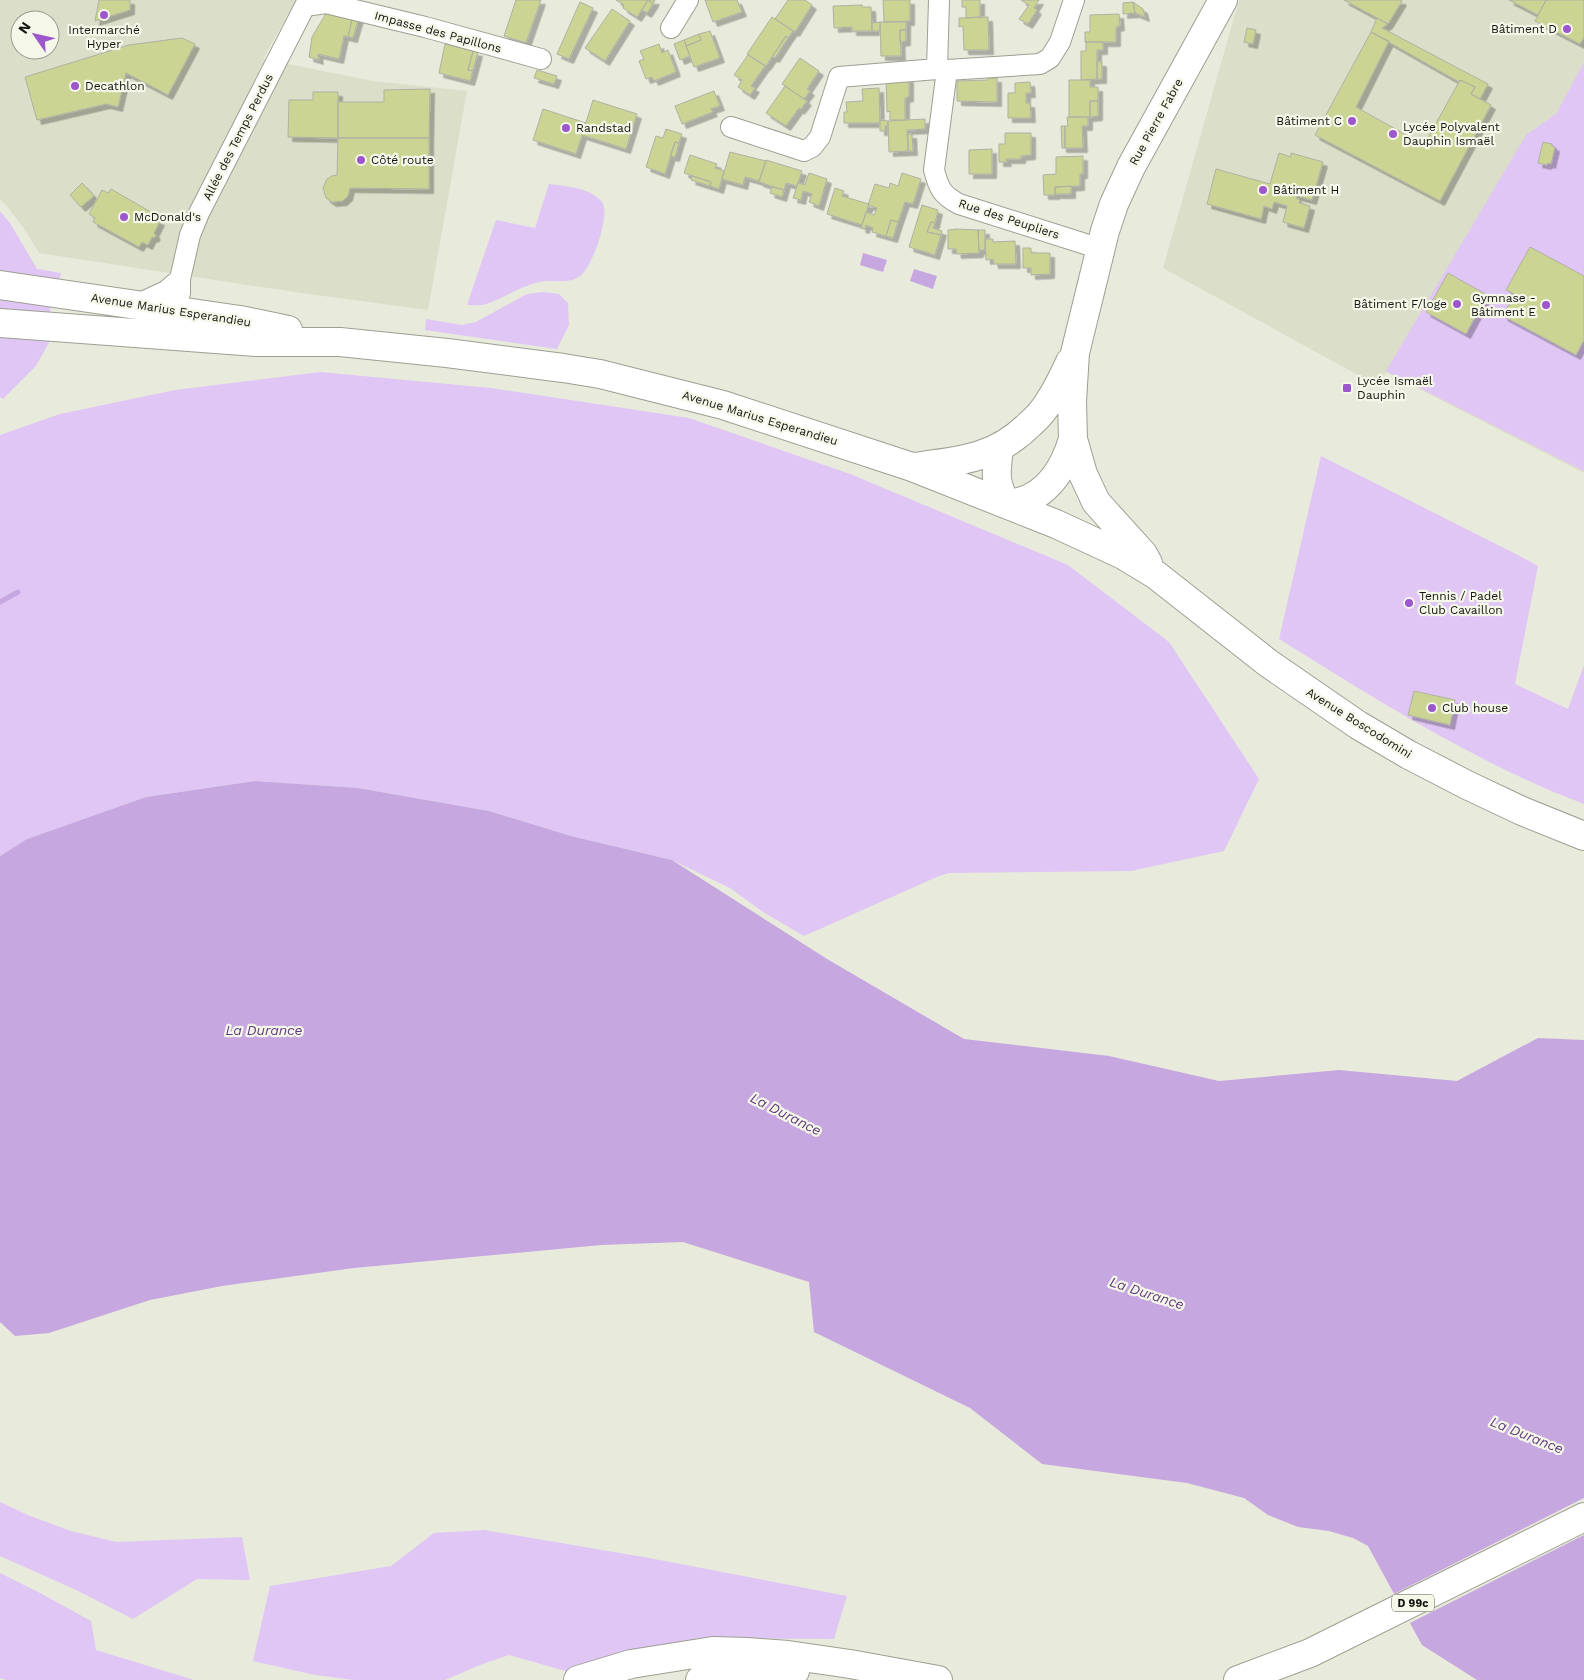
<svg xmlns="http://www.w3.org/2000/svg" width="1584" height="1680" font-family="'Work Sans',sans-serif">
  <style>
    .built { fill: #dbdec9; fill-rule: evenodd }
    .green { fill: #dfc6f5 }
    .water { fill: #c6a7e0 }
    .pier { fill: #e8eadc }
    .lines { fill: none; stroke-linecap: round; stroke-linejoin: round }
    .stream { stroke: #c6a7e0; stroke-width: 5 }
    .building { fill: #ccd494; stroke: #afb1a3; filter: url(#shadow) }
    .street-casing { stroke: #9d9f92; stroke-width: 22 }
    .secondary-casing { stroke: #9d9f92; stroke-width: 30 }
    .primary-casing { stroke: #9d9f92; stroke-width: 30 }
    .street { stroke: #fff; stroke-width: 20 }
    .secondary { stroke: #fff; stroke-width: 28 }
    .primary { stroke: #fff; stroke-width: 28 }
    .poi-dot { fill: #9c57cc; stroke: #f5f7e9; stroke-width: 2 }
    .labels { text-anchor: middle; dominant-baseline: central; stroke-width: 4.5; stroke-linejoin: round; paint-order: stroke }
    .shield { fill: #f5f7e9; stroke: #575850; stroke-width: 1 }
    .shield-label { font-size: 11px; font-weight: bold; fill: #13140f }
    .poi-label { font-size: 12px; fill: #13140f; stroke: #f5f7e9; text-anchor: start }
    .street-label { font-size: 12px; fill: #13140f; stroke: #f5f7e9 }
    .water-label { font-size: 14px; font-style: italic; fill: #613a7e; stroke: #f5f7e9 }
  </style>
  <defs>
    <filter id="shadow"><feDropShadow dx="4.5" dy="4.5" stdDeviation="0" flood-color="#0004"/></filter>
  </defs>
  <rect width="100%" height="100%" fill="#e8eadc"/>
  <path class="built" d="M0,0H296L263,59L373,81L467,91L428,310L301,293L39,253L25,230L6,205L0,199ZM20,20H50V50H20Z
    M1239,0H1584V473L1386,372L1378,386L1163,268Z"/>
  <path class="green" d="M1584,62V471L1386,371L1526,135L1556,114Z
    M549,184C566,186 591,188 602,202C611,214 592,268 580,276C568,285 552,279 539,282C521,286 504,298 486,304C480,306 473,305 467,305L496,220L535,228Z
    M0,211L10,223L37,269L61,273L59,281L0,274Z
    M543,292L559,294L568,303L569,325L557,349L425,330L426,319L462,325L476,322L527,294Z
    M0,298L51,304L49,319L0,317Z
    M0,334L52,337L36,366L3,399L0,397Z
    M320,372L491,388L689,418L850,474L1068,565L1169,642L1259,779L1224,851L1131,871L949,873L939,876L804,936L763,912L730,888L672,860L571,836L489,811L358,788L255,781L146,797L27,839L0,856V435L60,414L175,390Z
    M1321,456L1518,555L1538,566L1515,684L1568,709L1584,665V804C1476,763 1377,700 1279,639Z
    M0,1502L30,1516L71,1531L116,1542L242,1537L250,1580L197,1579L133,1619L74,1589L0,1556Z
    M484,1530L649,1558L847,1596L834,1639L700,1638L610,1656L569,1672L509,1655L480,1665L445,1680H354L315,1675L253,1661L270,1586L391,1566L434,1533Z
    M0,1573L42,1594L91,1621L96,1650L194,1680H6L0,1678Z"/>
  <path class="water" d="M863,253L887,260L883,272L860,265Z
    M914,269L937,276L933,289L910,281Z
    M255,781L358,788L489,811L571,836L672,860L827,959L964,1039L1109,1056L1219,1081L1339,1070L1457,1081L1538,1038L1584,1040V1680H1477L1422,1645L1368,1546L1353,1538L1329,1531L1298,1527L1268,1515L1244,1498L1187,1483L1042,1464L970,1408L814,1332L809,1282L683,1242L601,1245L354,1268L222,1286L150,1300L49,1333L15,1336L0,1322V856L27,839L146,797Z"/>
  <path class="pier" d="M1584,1498V1535L1408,1624L1392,1595Z"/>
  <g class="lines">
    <path class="stream" d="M0,602L18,592"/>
  </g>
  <path class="building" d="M99,0H130V10L95,21Z
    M516,0H541L526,43L504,36Z
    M616,0H655L653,4L648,0L637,17L623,8L624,5Z
    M648,0L653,4L647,13L642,10Z
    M705,0H737L742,12L713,22Z
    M788,0H805L812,5L795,32L775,19Z
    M883,0H910V21L884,22Z
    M962,0H980V17L966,18V7H962Z
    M1021,0H1039L1034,8L1037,10L1028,24L1019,19L1029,5Z
    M1344,0H1401L1402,1L1388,24Z
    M1509,0H1546L1538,15Z
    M1546,0H1584V37L1580,44L1535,21Z
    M580,2L593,8L569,59L557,54Z
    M1133,2L1143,9L1145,17L1135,13Z
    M1133,2L1135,13L1123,14V3Z
    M862,5V7H871L872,31H852V27L834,28L833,6Z
    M612,9L630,21L605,61L585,48Z
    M328,10L353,15L348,37L344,36L339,59L318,54L319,60L309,57L312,37Z
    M1119,14L1120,26L1116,27V42H1085V32H1090V15Z
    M353,15L359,17L353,38L348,37Z
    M772,17L793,31L788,38L786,36L766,66L747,54Z
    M988,17L989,50H964L963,26L959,27V18Z
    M1377,18L1388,24L1382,28L1488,84L1480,99L1471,94L1475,87L1460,80L1459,82L1371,32Z
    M880,22H906V30H900L901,56H881Z
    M880,22V31H872V23Z
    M1247,28L1256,30L1253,44L1244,42Z
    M900,30H906V41L900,42Z
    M710,31L720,58L694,67L686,46L701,40L699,34Z
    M1371,32L1389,41L1356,107L1424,145L1460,80L1475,87L1471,94L1491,105L1440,201L1315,135Z
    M699,34L701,40L686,46L684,40Z
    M786,36L788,38L775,58L772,57Z
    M182,38L195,44L168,95L126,73L118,107L106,104L37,120L25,77L129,45Z
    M684,40L690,56L680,60L674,44Z
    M1086,42H1103V50H1097V79L1081,80V51H1086Z
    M445,44L473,51L468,70L473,71L470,81L439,73Z
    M659,44L662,53L668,50L676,72L654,81L652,77L646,79L639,61L644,59L640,51Z
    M473,51L478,52L473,71L468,70Z
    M748,55L765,66L751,86L755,88L750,95L738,87L742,80L734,75Z
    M800,58L819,71L807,89L810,91L804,99L782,84Z
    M1097,62H1102V79H1097Z
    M537,70L557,76L554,84L534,78Z
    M886,78H909V97L905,98V120H890V111L887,112Z
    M988,78H997V102L957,101V81L988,80Z
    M1069,80H1090V87H1098V101H1090V117H1069Z
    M1030,82L1031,93H1026V103H1030L1031,118H1008V93H1015V83Z
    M785,86L807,101L800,110L799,108L786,126L766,113Z
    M879,88L880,123H844V112H847L846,102L863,101L862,89Z
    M430,89L429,138H338V102H384V90Z
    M714,91L720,106L711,109L713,112L682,124L675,106Z
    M313,92H338V138L288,137L289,100H313Z
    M593,100L637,114L626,149L582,135Z
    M1090,101H1098V116L1090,117Z
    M543,109L586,123L576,154L533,140Z
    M1067,117H1088V126H1082L1083,148H1065V126H1068Z
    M925,119V129L907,130L908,151L889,152L888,121Z
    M880,120L888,121L887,126H885V131H880Z
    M1061,126H1065V148H1062Z
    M666,129L682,134L679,143L675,142L665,174L646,167L656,136L663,138Z
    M1005,133H1031V155L1021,156V159H1006L1007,162H999V144H1005Z
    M908,134H912L913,151H908Z
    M338,138H429V189L350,188L348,196L343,201L332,202L326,198L323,188L327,179L332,176L337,175Z
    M675,142L679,143L675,157L670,156Z
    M1543,142L1552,144V146L1555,147L1551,164L1548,163L1547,165L1538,163Z
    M992,149V174H969V150Z
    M730,152L766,161L759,181L745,177L743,185L722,179Z
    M1279,153L1291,157V153L1323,162L1312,200L1297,196L1296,198L1300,200L1299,203L1310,206L1304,228L1283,222L1287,206L1274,202L1272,209L1264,206L1261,219L1207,204L1216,169L1270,184Z
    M690,155L717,164L715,168L724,171L719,189L710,186L711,182L684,173Z
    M1083,156V174H1080V186L1055,187V195H1044L1043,175L1056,174V157Z
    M766,160L802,171L797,186L786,183L784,190L759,182Z
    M809,173L827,179L819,206L809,202L812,194L803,191L801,200L793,198L798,183L805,185Z
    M902,173L921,179L913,204L905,202L898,222L891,220L886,236L872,232L873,228L866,225L865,229L861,228L866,212L874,215L877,208L868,205L875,184L889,188L890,183L898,186Z
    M692,176L711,182L710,186L691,180Z
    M82,183L94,196L81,207L70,195Z
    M1071,186V194H1055V187Z
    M772,187L784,190L782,197L770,193Z
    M835,188L844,191L842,196L869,204L862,225L827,214Z
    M111,189L156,215L154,219L160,221L154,233L156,235L154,238L152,237L148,245L142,242L139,247L93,222L95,218L89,214L102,190L108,193Z
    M922,205L938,210L935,223L931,222L927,232L941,235L935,255L909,247Z
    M891,220L898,222L893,238L886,236Z
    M931,222L935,223L933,228L942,231L941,235L927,232Z
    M956,229L978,230L979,253L957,254L956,249H948V230Z
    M978,230H985V250H979Z
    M985,239H993V242L1015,241L1016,264H994L993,259L986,260Z
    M1530,247L1584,276V340L1576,355L1503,316L1514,294L1506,290Z
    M1023,248H1031V253H1050V274L1031,275V268H1023Z
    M1448,273L1487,295L1466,334L1426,312Z
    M1414,691L1455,700L1450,725L1408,715Z"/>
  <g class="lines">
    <defs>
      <path id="street" d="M939,0L937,69L947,70L934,170C939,189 942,195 959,204L1101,249
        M305,6L326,3L425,27L541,59
        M671,28L688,0
        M947,70L1040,64L1050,58L1060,42L1074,0
        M731,127L804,151L812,147L820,137L839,77L937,69
        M138,304L166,291L180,279
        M164,318L174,310L180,293V279L190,235L199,213L308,0"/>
      <path id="secondary" d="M0,285L240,320L288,330
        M0,323L256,342H340L447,353L563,368L600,374L723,405L912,467L1056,524L1123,555L1156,575L1268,663L1358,725L1409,755L1467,785L1522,811L1584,836
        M999,449C996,473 994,481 1006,504
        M913,467C960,461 995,459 1030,424C1038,417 1045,409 1050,400C1058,388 1064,375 1070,362
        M1006,504C1043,502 1063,472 1073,439
        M1148,563L1143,554L1096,502L1083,474L1073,439L1072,401L1075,353L1105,231L1114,204L1131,167L1223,0"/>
      <path id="primary" d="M578,1680L631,1664L713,1651L747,1652L788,1655L850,1664L938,1680
        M700,1680L743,1672L795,1671
        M1238,1680L1310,1653L1584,1517"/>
    </defs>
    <use href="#street" class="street-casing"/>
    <use href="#secondary" class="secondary-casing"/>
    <use href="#primary" class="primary-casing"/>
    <use href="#street" class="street"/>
    <use href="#secondary" class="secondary"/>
    <use href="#primary" class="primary"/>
  </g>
  <g class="poi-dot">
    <circle cx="104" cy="15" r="5"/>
    <circle cx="1567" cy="29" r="5"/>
    <circle cx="75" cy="86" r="5"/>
    <circle cx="1352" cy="121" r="5"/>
    <circle cx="566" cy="128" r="5"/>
    <circle cx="1393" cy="134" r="5"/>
    <circle cx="361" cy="160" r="5"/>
    <circle cx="1263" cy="190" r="5"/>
    <circle cx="124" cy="217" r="5"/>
    <circle cx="1457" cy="304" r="5"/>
    <circle cx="1546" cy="305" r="5"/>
    <rect x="1342" y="383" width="10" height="10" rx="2.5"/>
    <circle cx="1409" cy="603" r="5"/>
    <circle cx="1432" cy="708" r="5"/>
  </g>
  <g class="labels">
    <rect class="shield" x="1392" y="1594.5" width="42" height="17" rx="4"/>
    <g class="shield-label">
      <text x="1413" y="1603">D 99c</text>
    </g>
    <g class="poi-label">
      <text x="1557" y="29" text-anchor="end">Bâtiment D</text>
      <text x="104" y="30" text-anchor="middle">Intermarché<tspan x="104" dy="14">Hyper</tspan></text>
      <text x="85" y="86">Decathlon</text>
      <text x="1342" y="121" text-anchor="end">Bâtiment C</text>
      <text x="1403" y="127">Lycée Polyvalent<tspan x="1403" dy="14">Dauphin Ismaël</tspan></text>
      <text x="576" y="128">Randstad</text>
      <text x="371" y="160">Côté route</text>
      <text x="1273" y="190">Bâtiment H</text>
      <text x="134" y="217">McDonald's</text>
      <text x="1536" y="298" text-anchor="end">Gymnase -<tspan x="1536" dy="14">Bâtiment E</tspan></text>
      <text x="1447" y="304" text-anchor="end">Bâtiment F/loge</text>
      <text x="1357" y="381">Lycée Ismaël<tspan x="1357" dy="14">Dauphin</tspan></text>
      <text x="1419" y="596">Tennis / Padel<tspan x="1419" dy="14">Club Cavaillon</tspan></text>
      <text x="1442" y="708">Club house</text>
    </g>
    <g class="street-label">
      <text transform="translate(438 32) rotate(15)">Impasse des Papillons</text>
      <text transform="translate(1156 122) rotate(-61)">Rue Pierre Fabre</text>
      <text transform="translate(238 137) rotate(-63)">Allée des Temps Perdus</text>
      <text transform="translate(1009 219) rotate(18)">Rue des Peupliers</text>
      <text transform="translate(171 310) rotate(9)">Avenue Marius Esperandieu</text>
      <text transform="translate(760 418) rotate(17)">Avenue Marius Esperandieu</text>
      <text transform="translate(1359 723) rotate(32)">Avenue Boscodomini</text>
    </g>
    <g class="water-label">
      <text x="264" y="1030">La Durance</text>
      <text transform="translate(786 1114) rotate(27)">La Durance</text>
      <text transform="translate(1147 1293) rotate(18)">La Durance</text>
      <text transform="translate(1527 1435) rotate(22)">La Durance</text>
    </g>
  </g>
  <g transform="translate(35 35) rotate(304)"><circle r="24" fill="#f5f7e9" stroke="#9b9c92"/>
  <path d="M0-4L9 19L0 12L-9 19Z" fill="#9c57cc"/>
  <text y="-8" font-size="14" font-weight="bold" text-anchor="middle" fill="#13140f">N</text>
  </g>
</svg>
